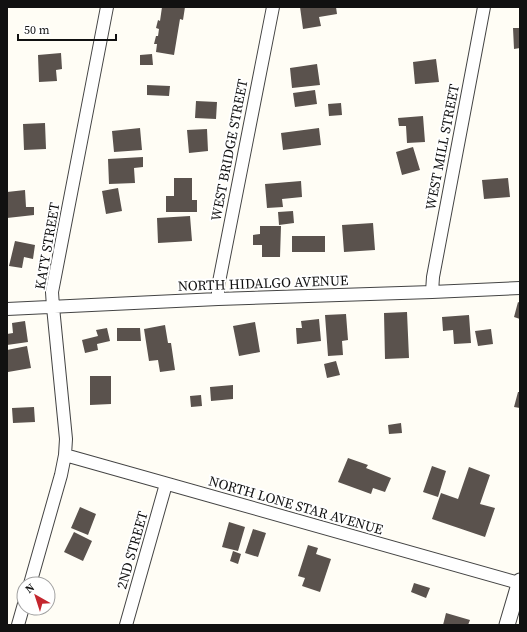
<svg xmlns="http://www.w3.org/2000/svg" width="527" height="632" font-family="'Source Serif 4',serif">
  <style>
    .building { fill: #5a524d }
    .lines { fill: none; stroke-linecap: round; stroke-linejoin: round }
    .minor-casing { stroke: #444; stroke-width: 14 }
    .tertiary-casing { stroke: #444; stroke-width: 17 }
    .minor { stroke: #fff; stroke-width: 12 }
    .tertiary { stroke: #fff; stroke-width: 15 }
    .labels { text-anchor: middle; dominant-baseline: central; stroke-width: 4; stroke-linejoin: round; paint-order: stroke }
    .street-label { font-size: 14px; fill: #111; stroke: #fff }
  </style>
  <rect width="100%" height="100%" fill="#fffdf5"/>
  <path class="building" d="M162,7H185L183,20L180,19L174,55L156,52L157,44H154L156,36H158L159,29L156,28L158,20L160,21Z
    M300,7H336L337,14L319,17L321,26L303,29Z
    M513,28H520V48L514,49Z
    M61,53L62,69L56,70L57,81L39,82L38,55Z
    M152,54L153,65H140V55Z
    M436,59L439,82L415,84L413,62Z
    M317,64L320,85L292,88L290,68Z
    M147,85L170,86L169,96L147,95Z
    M315,90L317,104L295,107L293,93Z
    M196,101L217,102L216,119L195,118Z
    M341,103L342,115L329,116L328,104Z
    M423,116L425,142L407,143L406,126H399L398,118Z
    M45,123L46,149L24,150L23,124Z
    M140,128L142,150L114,152L112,131Z
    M319,128L321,145L283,150L281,133Z
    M207,129L208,151L189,153L187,130Z
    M413,147L420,170L402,175L396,152Z
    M143,157V167L134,168L135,183L109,184L108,159Z
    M174,178H192V200H197V212H166V196H174Z
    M508,178L510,197L484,199L482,180Z
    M301,181L302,197L282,199L283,207L267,208L265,184Z
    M118,188L122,211L106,214L102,191Z
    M25,190L26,207H34V215L7,218V192Z
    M293,211L294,223L279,225L278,212Z
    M190,216L192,241L158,243L157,218Z
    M373,223L375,250L344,252L342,225Z
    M260,226H281L280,257H262V245H253V235L260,234Z
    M292,236H325V252H292Z
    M15,241L35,245L33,259L24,257L22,268L9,266Z
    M518,302L520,303V319L514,317Z
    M407,312L409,358L385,359L384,313Z
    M346,314L348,340L342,341L343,355L328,356L325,315Z
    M469,315L471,343L454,344L453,330L443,331L442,317Z
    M319,319L321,341L297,344L296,328H302L301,321Z
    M25,321L28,342L7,345V334L13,333L12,323Z
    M255,322L260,352L239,356L233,326Z
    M165,325L168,343H171L175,370L160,372L158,360L149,361L144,329Z
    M107,328L110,341L97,344L98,350L85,353L82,340L98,336L96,330Z
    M117,328H140L141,341H117Z
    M491,329L493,344L478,346L475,331Z
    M27,346L31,368L8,372L7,366V350Z
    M336,361L340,375L327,378L324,364Z
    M90,376H111V404L90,405Z
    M233,385V399L211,401L210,387Z
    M518,392H520V408L514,407Z
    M201,395L202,406L191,407L190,396Z
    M34,407L35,422L13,423L12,408Z
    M401,423L402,433L389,434L388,425Z
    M348,458L368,465L366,468L391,478L385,492L373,488L371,494L338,482Z
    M432,466L446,471L438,497L423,492Z
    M469,467L490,475L480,504L495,508L485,537L432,519L441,493L458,499Z
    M80,507L96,514L88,535L71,528Z
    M229,522L245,527L238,551L222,547Z
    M253,529L266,533L258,557L245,553Z
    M74,532L92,541L83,561L64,552Z
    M308,545L318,548L316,554L331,559L320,592L302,586L305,578L298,576Z
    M233,551L241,554L238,564L230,561Z
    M414,583L430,588L426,598L411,592Z
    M446,613L470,620L468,625H443Z"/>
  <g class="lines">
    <defs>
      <path id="minor" d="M432,292L433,277L484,7
        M218,299V287L273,7
        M7,309L218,299L432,292L520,288
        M65,455L519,583
        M30,584L61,475L65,455L66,439L53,307L52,292L107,7
        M18,625L24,604
        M126,625L166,484"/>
      <path id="tertiary" d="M507,625L520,581"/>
    </defs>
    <use href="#minor" class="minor-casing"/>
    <use href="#tertiary" class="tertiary-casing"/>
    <use href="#minor" class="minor"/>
    <use href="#tertiary" class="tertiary"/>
  </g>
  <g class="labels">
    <g class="street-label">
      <text transform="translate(442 147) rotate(-79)">WEST MILL STREET</text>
      <text transform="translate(229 150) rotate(-79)">WEST BRIDGE STREET</text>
      <text transform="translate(47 246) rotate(-80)">KATY STREET</text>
      <text transform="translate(263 283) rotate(-2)">NORTH HIDALGO AVENUE</text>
      <text transform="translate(296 505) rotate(16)">NORTH LONE STAR AVENUE</text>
      <text transform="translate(132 550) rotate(-74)">2ND STREET</text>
    </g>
  </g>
  <rect width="527" height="632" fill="none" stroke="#111111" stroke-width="16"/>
  <g transform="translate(36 596) rotate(321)"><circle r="19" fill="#ffffff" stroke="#a0a0a0"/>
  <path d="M0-3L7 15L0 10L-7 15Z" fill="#c4262e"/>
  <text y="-6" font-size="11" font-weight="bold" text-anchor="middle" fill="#111111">N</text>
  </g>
  <path d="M18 34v6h98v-6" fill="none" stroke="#111111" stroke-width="2"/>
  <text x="24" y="34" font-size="12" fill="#111111" stroke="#ffffff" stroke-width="3" paint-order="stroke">50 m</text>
</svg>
